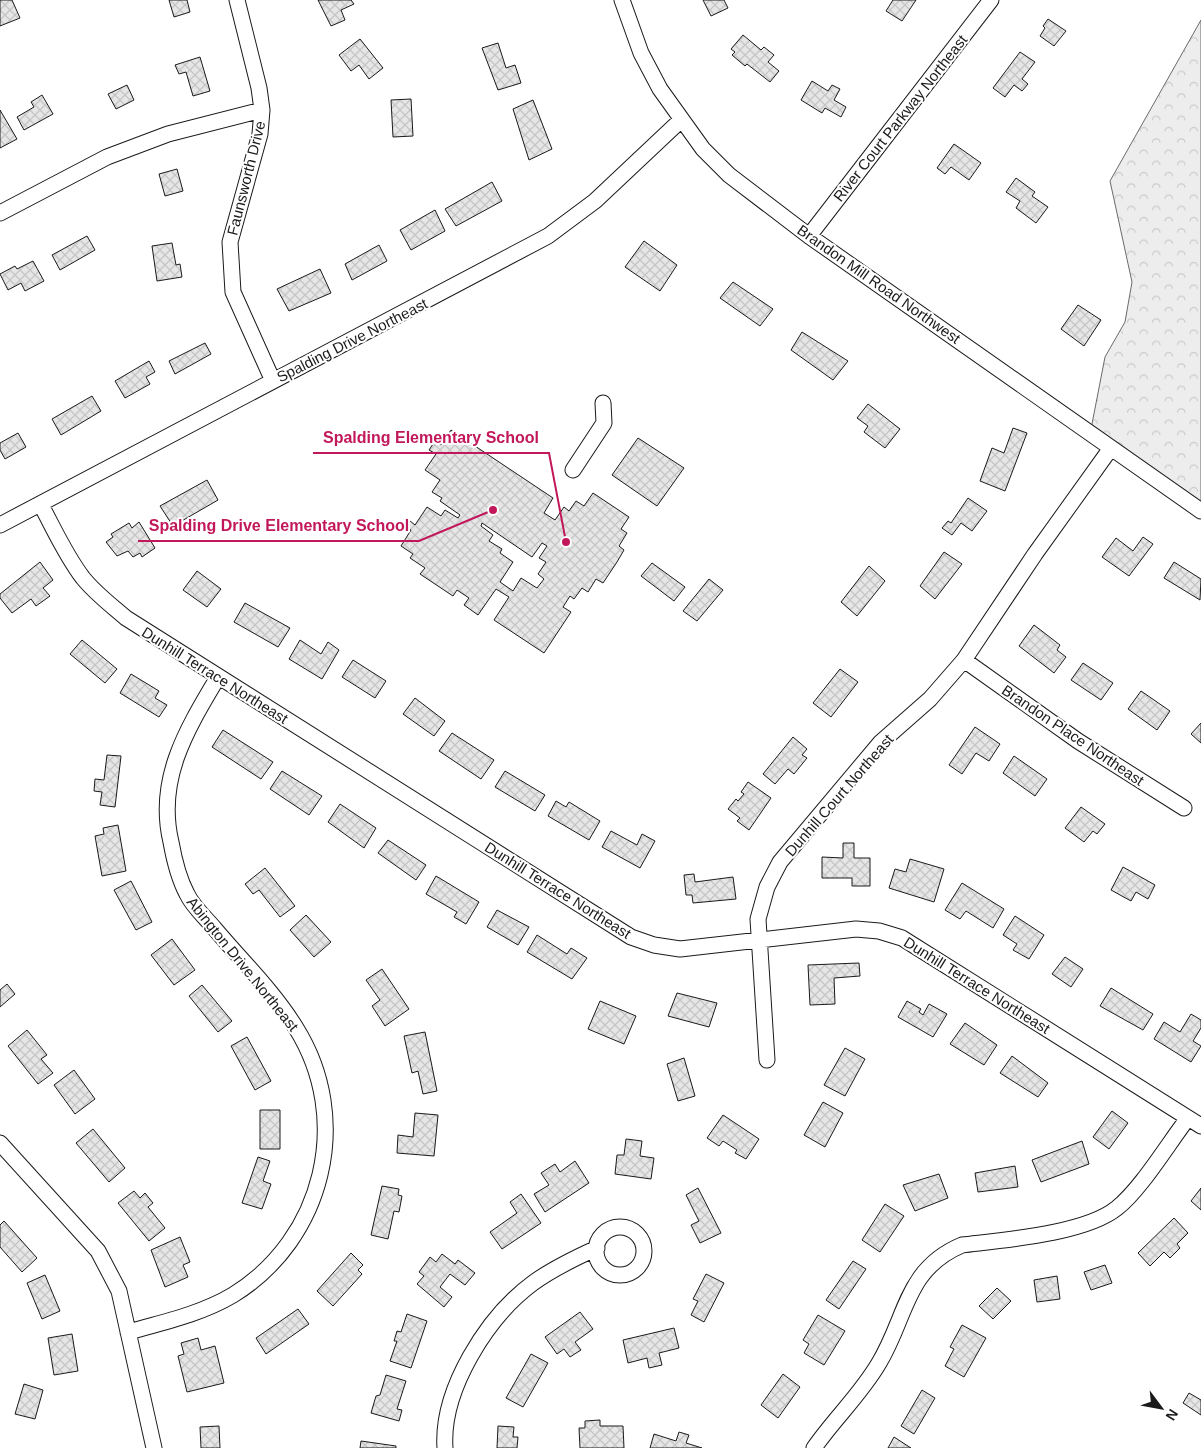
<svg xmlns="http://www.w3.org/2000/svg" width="1201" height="1448" font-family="Helvetica,sans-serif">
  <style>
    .forest { fill: url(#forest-crowns); stroke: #6a6a6a }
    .building { fill: url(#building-cross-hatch); stroke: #1a1a1a; fill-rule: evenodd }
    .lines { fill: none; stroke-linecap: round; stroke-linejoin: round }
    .minor-casing { stroke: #1a1a1a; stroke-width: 17 }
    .minor { stroke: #fff; stroke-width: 15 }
    .labels { text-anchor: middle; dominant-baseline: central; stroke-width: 4; stroke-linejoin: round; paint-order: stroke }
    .street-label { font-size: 15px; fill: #1a1a1a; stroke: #fff }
    .leader { fill: none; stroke: #c2185b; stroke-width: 2 }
    .callout-dot { fill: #c2185b; stroke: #fff; stroke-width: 2 }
    .callout-label { font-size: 16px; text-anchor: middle; font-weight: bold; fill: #c2185b; stroke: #fff; stroke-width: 4; stroke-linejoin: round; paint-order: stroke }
  </style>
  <defs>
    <pattern id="forest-crowns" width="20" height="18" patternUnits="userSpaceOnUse" patternTransform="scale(1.25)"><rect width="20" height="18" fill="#ededed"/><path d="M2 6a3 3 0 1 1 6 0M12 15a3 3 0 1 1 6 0" fill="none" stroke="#cbcbcb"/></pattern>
    <pattern id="building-cross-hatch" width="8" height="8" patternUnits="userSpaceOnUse" patternTransform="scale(1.25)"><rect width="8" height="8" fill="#e6e6e6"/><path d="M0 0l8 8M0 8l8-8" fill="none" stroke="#c5c5c5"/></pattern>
  </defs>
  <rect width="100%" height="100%" fill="#fff"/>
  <path class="forest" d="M1201,20V508L1091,429L1105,357L1125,322L1132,282L1110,181Z"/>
  <path class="building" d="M0,0H12L20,18L0,26Z
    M169,0H187L190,12L174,17Z
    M318,0H351L354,4L341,10L345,20L331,26Z
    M703,0H724L728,8L711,16Z
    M893,0H916L902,21L886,11Z
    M1048,19L1066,31L1054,46L1040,36L1045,28L1043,26Z
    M743,35L761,50L764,47L774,55L768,62L779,71L770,82L747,64L745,66L732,55L735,52L731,49Z
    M360,39L383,68L369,79L359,65L351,71L339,55Z
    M498,43L506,68L515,65L521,83L498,90L482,48Z
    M1020,52L1035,62L1022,79L1028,84L1022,91L1014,85L1005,97L993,88Z
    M200,57L210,91L193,96L186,72L179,74L175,65Z
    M812,81L828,91L832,85L840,89L834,100L846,107L841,117L825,108L822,113L801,100Z
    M127,85L134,100L116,109L108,94Z
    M42,95L53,114L24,130L17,117L34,107L31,102Z
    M411,99L413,136L393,137L391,100Z
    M533,100L552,149L529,160L513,109Z
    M0,110L17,139L0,148Z
    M954,144L981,163L969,180L951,167L945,174L937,168Z
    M177,169L183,191L165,196L159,174Z
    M1016,178L1035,192L1032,196L1048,207L1036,223L1016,208L1020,201L1006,192Z
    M492,182L502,201L456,226L445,209Z
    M435,210L445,231L411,250L400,230Z
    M87,236L95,250L60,270L52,255Z
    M644,241L677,265L660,291L625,267Z
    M172,243L176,265L180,264L182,277L157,281L152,246Z
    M379,245L387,261L352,280L345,264Z
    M33,261L44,281L25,291L21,283L8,290L0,274L15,266L17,269Z
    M320,269L331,293L289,311L277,289Z
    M733,282L773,309L760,326L720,298Z
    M1078,305L1101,320L1084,346L1061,329Z
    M802,332L848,361L833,380L791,350Z
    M205,343L211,354L175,374L169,361Z
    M149,361L155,372L146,377L150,384L125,398L115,381Z
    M92,396L101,411L61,435L52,419Z
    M868,404L900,429L885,448L864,432L868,426L857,418Z
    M1013,428L1027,433L1005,491L980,481L992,448L1004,453Z
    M451,430L553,498L544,513L555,520L564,507L569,511L576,501L584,506L593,493L629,517L621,529L627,533L619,546L624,550L617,562L603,583L596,579L588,592L582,588L574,599L570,596L563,607L571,612L544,653L494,620L509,597L496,589L478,615L464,605L469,598L457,590L453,596L420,574L425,568L410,558L413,554L401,546L411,530L406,527L410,521L415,525L427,507L441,516L445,510L458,518L460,515L440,501L442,498L432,492L440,480L425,470L436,454L429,450L435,441L441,445ZM482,523L532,557L542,543L547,546L539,558L546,562L538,574L544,579L537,588L521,578L513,591L500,582L513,562L500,553L502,549L489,541L493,535L481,526Z
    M18,433L26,447L5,459L0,450V443Z
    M638,438L684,468L657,506L612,475Z
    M207,480L218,500L173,526L160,506Z
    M968,498L987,511L972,531L961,523L952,535L942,528L948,521L951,523Z
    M139,522L155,548L142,557L140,553L133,557L128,551L117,556L106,542L113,537L111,534L129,523L132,528Z
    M1143,537L1153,544L1129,576L1102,557L1116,538L1133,551Z
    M944,552L962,564L935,599L920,586Z
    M40,562L53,580L43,588L50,596L36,606L31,599L12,613L0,598V594Z
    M1174,562L1201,579L1200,600L1164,578Z
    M652,563L685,587L674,601L641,576Z
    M869,566L885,581L857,616L841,602Z
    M197,571L221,589L207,607L183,590Z
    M709,579L723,590L697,621L683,611Z
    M245,603L290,628L278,647L234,622Z
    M1034,625L1060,645L1057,650L1066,657L1054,673L1019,646Z
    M82,640L117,669L105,683L70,654Z
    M300,640L321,654L328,642L339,650L322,679L289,659Z
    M353,660L386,681L375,698L342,677Z
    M1083,663L1113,683L1101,700L1071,680Z
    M840,669L858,682L831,717L813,703Z
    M131,674L159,691L155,698L167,705L159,717L120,693Z
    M1141,691L1170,711L1157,730L1128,709Z
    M415,698L445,721L434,736L403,714Z
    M1201,723V743L1191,734Z
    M975,727L1000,744L989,761L976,753L962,774L949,765Z
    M223,730L273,762L261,779L212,747Z
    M452,733L494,760L481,779L439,751Z
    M793,737L807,749L802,755L807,758L794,774L788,769L775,784L763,774Z
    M107,755L121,756L115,807L100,805L102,792L94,791L95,779L104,780Z
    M1014,756L1047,779L1035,796L1003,773Z
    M282,771L322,796L309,815L270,789Z
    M505,771L545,795L535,811L495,787Z
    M748,782L771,798L749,830L737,821L740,818L728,809L736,799L738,801L744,794L741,792Z
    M556,801L566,807L569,802L600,821L589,840L548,816Z
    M340,804L376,828L364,848L328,822Z
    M1081,807L1105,824L1097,834L1093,831L1084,842L1065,828Z
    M118,825L126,871L102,876L95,836L104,834L103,828Z
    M611,831L637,845L642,834L655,841L640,868L602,847Z
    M388,840L426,865L416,880L378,853Z
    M843,843H854V858H870V886H852V878H822V857L843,858Z
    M910,859L944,869L934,902L889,888L895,869L906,872Z
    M1123,867L1155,885L1148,899L1136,892L1131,901L1111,890Z
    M265,868L295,906L280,917L259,890L253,894L245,884Z
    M694,874L695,882L733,877L736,899L693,903L692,895H686L684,875Z
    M436,876L479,902L466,924L454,917L457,912L426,894Z
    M131,881L152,922L136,930L114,890Z
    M962,883L1004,909L993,928L966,911L960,919L945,910Z
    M497,910L529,927L518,945L487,927Z
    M306,915L331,942L314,957L290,930Z
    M1015,916L1044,935L1029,959L1013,950L1017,944L1003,935Z
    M537,935L567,954L571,948L587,958L572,979L527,952Z
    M172,939L195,970L174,985L151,955Z
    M1065,957L1083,969L1071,987L1052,974Z
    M859,963L860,976L834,978L835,1004L810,1005L808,965Z
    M382,969L409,1009L385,1026L372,1006L380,1000L366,980Z
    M7,984L15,994L0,1007V990Z
    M202,985L232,1021L218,1032L189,996Z
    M1111,988L1153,1014L1143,1030L1100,1006Z
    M677,993L717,1003L709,1027L668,1016Z
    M600,1001L636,1016L624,1044L588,1029Z
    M907,1001L921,1009L919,1012L923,1015L929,1004L947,1014L933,1037L898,1017Z
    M1191,1014L1201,1020V1028L1193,1041L1201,1046L1191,1062L1154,1039L1164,1022L1180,1032Z
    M965,1023L997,1045L984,1065L950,1044Z
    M27,1030L47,1055L41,1059L53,1073L38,1084L8,1046Z
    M425,1032L437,1091L423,1094L418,1071L412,1073L404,1036Z
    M247,1037L271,1081L255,1090L231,1046Z
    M845,1048L865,1059L845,1096L824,1085Z
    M1012,1056L1048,1083L1038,1097L1000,1073Z
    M684,1058L695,1096L678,1101L667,1064Z
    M74,1070L95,1099L75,1114L54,1085Z
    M823,1102L843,1113L825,1147L804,1135Z
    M260,1110H280V1149H260Z
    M1112,1111L1128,1123L1109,1149L1093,1137Z
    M415,1113L438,1115L434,1156L397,1153L398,1135L413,1137Z
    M723,1115L759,1139L746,1159L735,1153L737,1150L723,1141L719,1146L707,1138Z
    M93,1129L125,1168L109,1182L76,1143Z
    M626,1139L642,1141L640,1156L654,1158L651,1179L615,1174L617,1155H624Z
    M1082,1141L1089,1164L1041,1182L1032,1160Z
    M258,1157L270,1161L263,1181L271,1184L262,1209L242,1203Z
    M575,1161L589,1183L545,1212L534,1194L549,1185L541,1173L555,1164L560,1172Z
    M1015,1166L1018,1187L978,1192L975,1173Z
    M939,1174L948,1198L915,1211L903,1185Z
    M382,1186L399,1189L398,1195L402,1196L399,1212L394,1211L388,1239L371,1235Z
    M698,1188L721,1233L700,1243L691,1225L699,1221L686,1195Z
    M1201,1188V1210L1191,1201Z
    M134,1191L140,1198L145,1193L153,1203L148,1207L165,1228L149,1241L118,1203Z
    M521,1194L541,1223L502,1249L490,1232L517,1213L510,1202Z
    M885,1204L904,1216L880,1252L862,1240Z
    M1174,1218L1188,1233L1177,1244L1180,1248L1170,1258L1164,1252L1150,1266L1138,1253Z
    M4,1221L37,1258L22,1272L0,1247V1225Z
    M180,1237L190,1262L183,1265L188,1277L165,1287L151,1250Z
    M351,1253L363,1265L358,1270L362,1274L333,1306L317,1291Z
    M442,1254L455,1264L458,1260L475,1273L465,1285L450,1274L440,1287L452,1297L444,1307L417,1284L424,1276L419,1272L430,1257L436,1262Z
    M853,1261L866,1269L839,1309L826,1300Z
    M1105,1265L1112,1283L1091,1290L1084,1272Z
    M706,1274L724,1283L704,1322L691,1315L698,1301L693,1299Z
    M45,1275L60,1311L42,1319L27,1283Z
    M1057,1276L1060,1299L1037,1302L1034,1280Z
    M997,1288L1011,1301L993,1319L979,1306Z
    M298,1309L309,1324L266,1354L256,1338Z
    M580,1312L593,1329L575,1342L581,1350L570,1357L564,1349L557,1354L545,1337Z
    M407,1314L427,1321L411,1368L390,1361L397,1341H394L397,1331L401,1332Z
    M818,1315L845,1331L824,1365L804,1353L809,1344L803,1340Z
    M962,1325L986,1338L964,1377L945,1366L954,1349L950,1347Z
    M674,1328L679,1348L659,1353L662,1365L649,1368L647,1358L628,1363L623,1340Z
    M72,1334L78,1371L54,1375L48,1338Z
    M198,1338L201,1350L215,1346L224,1383L187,1392L178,1356L184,1354L181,1343Z
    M531,1354L548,1363L523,1407L506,1398Z
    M783,1374L800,1387L778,1418L761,1405Z
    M386,1375L406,1381L397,1409L402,1410L399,1421L371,1413L376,1396L380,1395Z
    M24,1384L43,1390L35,1419L15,1414Z
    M922,1390L935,1398L914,1434L901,1426Z
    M1189,1393L1201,1400V1415L1183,1403Z
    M600,1420V1426H623L624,1448H580L579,1428H585V1421Z
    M219,1426L220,1448H201L200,1427Z
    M498,1426L514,1427L513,1437H518L517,1448H497Z
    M679,1432L689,1435L686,1443L702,1448H650L654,1434L676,1441Z
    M894,1437L911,1448H888Z
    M361,1441L396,1446V1448H360Z"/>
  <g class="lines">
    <defs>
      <path id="minor" d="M237,0L259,88L262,110L260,134L230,242L233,292L273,381
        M622,0L641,53L660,89L703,149L729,175L809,236L1201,511
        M0,213L107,157L168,134L262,110
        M809,236L991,0
        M573,470L604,423L603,403
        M41,505C54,529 66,556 83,578C96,594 111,605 126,618L631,937L654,945L680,949L856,929L879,931L902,938L1201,1126
        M0,525L548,236L595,201L681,120
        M964,660L1078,741L1184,808
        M767,1060L758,919L767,887L780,862L880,743L930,699L964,660L1035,554L1111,448
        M0,1143L98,1251L119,1291L154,1448
        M596 1251a24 24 0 1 1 48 0a24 24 0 1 1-48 0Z
        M128,1332C164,1322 201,1314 233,1295C324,1239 353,1119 296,1028C274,992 242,961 215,929C206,918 193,907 187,894C179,879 174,859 171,842C156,779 187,729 218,677
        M445,1448C441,1390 487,1317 533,1283C552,1269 575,1258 597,1248
        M814,1448C834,1419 861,1394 879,1363C907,1317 905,1269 962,1245C1003,1240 1085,1234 1117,1208C1141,1189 1168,1144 1188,1118"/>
    </defs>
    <use href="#minor" class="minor-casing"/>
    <use href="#minor" class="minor"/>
  </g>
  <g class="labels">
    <g class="street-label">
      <text transform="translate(900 118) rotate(-52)">River Court Parkway Northeast</text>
      <text transform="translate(246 178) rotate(-76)">Faunsworth Drive</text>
      <text transform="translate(879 284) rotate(35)">Brandon Mill Road Northwest</text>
      <text transform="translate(352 340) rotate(-27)">Spalding Drive Northeast</text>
      <text transform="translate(215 675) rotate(32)">Dunhill Terrace Northeast</text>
      <text transform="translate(1073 735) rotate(34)">Brandon Place Northeast</text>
      <text transform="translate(839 795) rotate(-49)">Dunhill Court Northeast</text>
      <text transform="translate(558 890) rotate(32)">Dunhill Terrace Northeast</text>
      <text transform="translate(243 964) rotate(51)">Abington Drive Northeast</text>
      <text transform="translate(977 985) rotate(32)">Dunhill Terrace Northeast</text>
    </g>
  </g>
  <path class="leader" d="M566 542L549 453H313M493 510L419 541H138"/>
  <g class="callout-dot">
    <circle cx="566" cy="542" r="5"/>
    <circle cx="493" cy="510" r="5"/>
  </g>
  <g class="callout-label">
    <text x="431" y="443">Spalding Elementary School</text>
    <text x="279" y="531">Spalding Drive Elementary School</text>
  </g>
  <g transform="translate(1161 1408) rotate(122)" stroke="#ffffff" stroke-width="4" paint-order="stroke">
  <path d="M0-4L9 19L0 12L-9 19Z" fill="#1a1a1a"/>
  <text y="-8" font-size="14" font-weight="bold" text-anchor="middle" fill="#1a1a1a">N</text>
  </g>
</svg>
